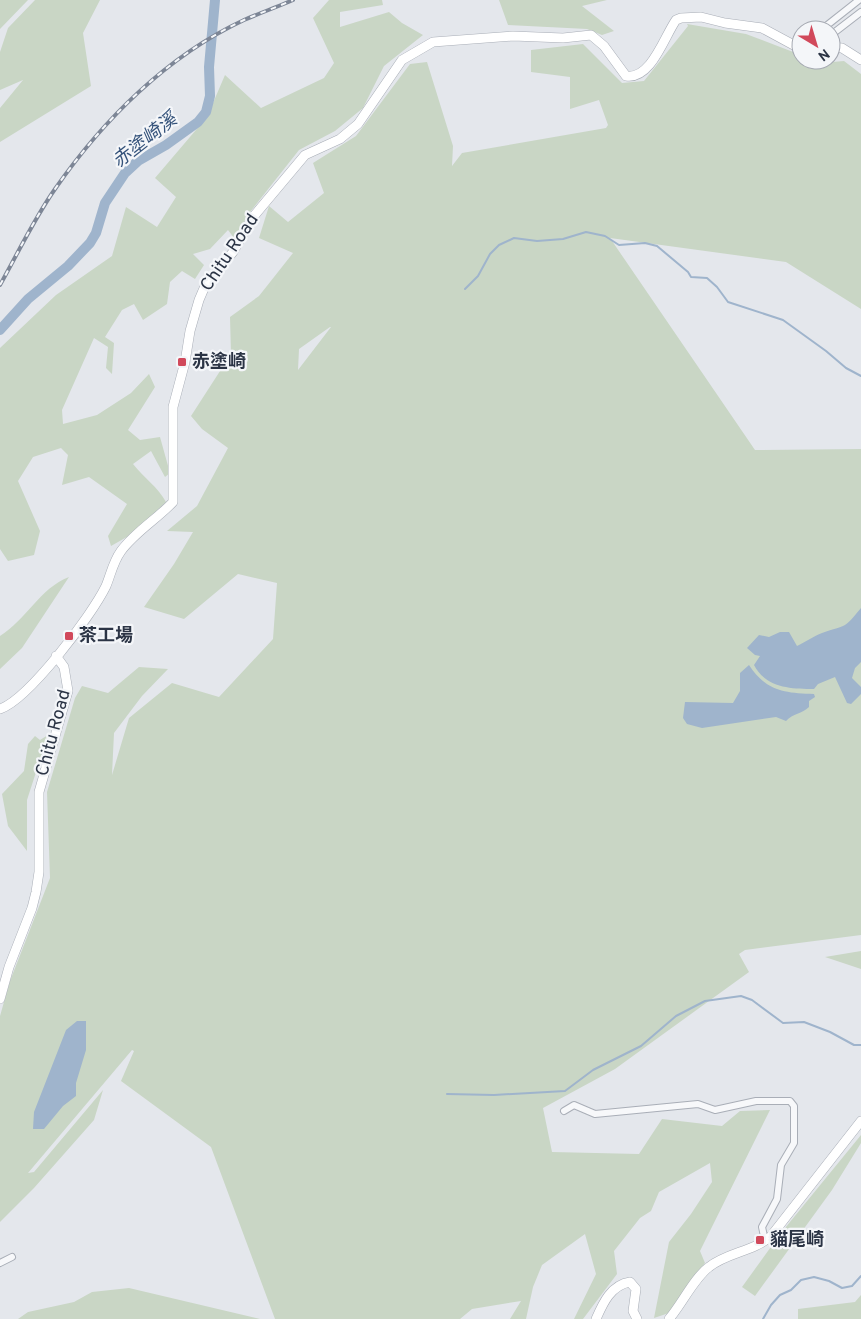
<svg xmlns="http://www.w3.org/2000/svg" width="861" height="1319" font-family="Overpass,'Noto Sans TC',sans-serif">
  <style>
    .green { fill: #c9d6c5; fill-rule: evenodd }
    .water { fill: #9fb4cc }
    .lines { fill: none; stroke-linecap: round; stroke-linejoin: round }
    .stream { stroke: #9fb4cc; stroke-width: 2 }
    .river { stroke: #9fb4cc; stroke-width: 10 }
    .street-casing { stroke: #a9aeb7; stroke-width: 8 }
    .secondary-casing { stroke: #a9aeb7; stroke-width: 10 }
    .street { stroke: #f7f8fa; stroke-width: 6 }
    .secondary { stroke: #fff; stroke-width: 9 }
    .rail-casing { stroke: #7d8696; stroke-width: 4 }
    .rail { stroke: #f4f6f9; stroke-width: 2; stroke-dasharray: 5.5; stroke-linecap: butt }
    .poi-dot { fill: #d1495b; stroke: #f4f6f9; stroke-width: 2 }
    .labels { text-anchor: middle; dominant-baseline: central; stroke-width: 4.5; stroke-linejoin: round; paint-order: stroke }
    .street-label { font-size: 18px; fill: #2b3445; stroke: #f4f6f9 }
    .poi-label { font-size: 18px; font-weight: bold; fill: #2b3445; stroke: #f4f6f9; text-anchor: start }
    .water-label { font-size: 19px; font-style: italic; fill: #34527a; stroke: #f4f6f9 }
  </style>
  <rect width="100%" height="100%" fill="#e4e7ec"/>
  <path class="green" d="M0,0H28L0,29Z
    M35,0H100L83,33L91,86L0,142V108L23,80L0,90V52L8,28Z
    M329,0H382L383,5L340,12V27L389,12L402,23L423,35L384,66L363,108L335,131L299,150L250,212L234,238L228,230L210,249L193,254L204,265L195,279L182,271L170,282L167,304L143,320L134,304L122,310L105,337L114,343L112,374L106,368L108,347L94,338L62,410L63,424L97,415L131,393L149,374L155,387L128,430L140,440L160,437L170,473L165,477L151,451L133,464C144,478 158,487 166,502L132,534L111,546L108,536L127,504L89,477L62,485L68,455L61,448L33,457L18,481L40,531L34,555L8,561L0,549V348L56,295L112,256L126,207L157,227L176,197L155,178L207,117L225,75L261,108L324,78L334,63L313,18Z
    M499,0H607L582,6L614,31L602,35L587,29L508,25Z
    M687,24L746,34L801,55V60L821,63L844,61L861,74V309L786,262L610,238L755,450L861,449V935L745,950L739,954L749,972L615,1069L543,1108L552,1152L639,1154L662,1119L722,1126L740,1111L770,1110L700,1251L705,1263L669,1313L654,1318L669,1242L691,1214L712,1182L710,1163L659,1192L651,1211L640,1218L614,1251L617,1274L583,1319H574L596,1274L585,1234L542,1265L533,1287L526,1319H510L521,1301L472,1309L460,1319H275L211,1147L121,1081L134,1051L132,1050L28,1173L34,1172L103,1090L94,1120L34,1188L0,1222V1016L10,981L50,878L47,792L75,698L82,686L108,693L139,667L168,669L142,696L114,733L112,775L129,718L172,683L219,697L273,639L277,583L238,574L184,619L144,607L174,564L193,532L167,531L197,506L228,448L202,429L191,416L231,354L230,317L259,296L293,253L259,238L269,206L288,222L324,193L313,163L356,136L410,64L427,62L453,146L452,166L462,153L606,128L608,125L599,100L570,109V77L531,72V50L583,44L622,83L644,81L688,26ZM330,327H331L298,370L299,349Z
    M69,577L22,648L0,669V636C26,620 40,588 69,577Z
    M48,735L27,800V851L8,826L2,794L24,771L28,744L35,736L40,740Z
    M861,951V969L825,957Z
    M861,1135V1143L832,1190L755,1296L742,1287L781,1233Z
    M129,1288L260,1319H18L28,1312L74,1302L92,1292Z
    M861,1295V1319H798V1309L855,1302Z"/>
  <path class="water" d="M861,608V662L855,668L852,678L861,687V694L851,704L847,703L835,677L818,684L814,689C791,689 766,688 754,665L760,656L755,655L747,648L759,635L769,637L780,632H789L797,646C805,642 814,636 822,633C847,624 843,630 861,608Z
    M749,665C766,691 784,693 814,694L815,697L809,701V707C802,714 793,713 786,721L776,717L702,728L687,724L683,718L685,702L733,703L740,691V673Z
    M77,1021H86V1050L76,1083V1096L63,1106L44,1129H33L34,1112L66,1030Z"/>
  <g class="lines">
    <path class="stream" d="M465,289L478,276L490,254L499,245L514,238L537,241L563,239L586,232L605,236L619,245L645,243L657,246L688,272L691,277L707,278L717,287L728,302L783,320L826,351L846,368L861,376
      M447,1094L494,1095L565,1091L593,1070L641,1046L676,1016L705,1001L741,996L752,1000L783,1023L804,1022L830,1032L854,1045H861
      M763,1319L771,1305L780,1295L791,1290L801,1280L814,1277L829,1281L842,1288L852,1286L861,1276"/>
    <path class="river" d="M0,330L28,299L68,266L90,243L96,233L105,203L125,173L138,161L166,145L198,122L206,112L210,96L209,67L215,0"/>
    <defs>
      <path id="street" d="M821,30L859,0
        M831,35L861,12
        M564,1111L574,1105L595,1114L698,1104L715,1110L756,1101H790L794,1106V1143L781,1165L777,1199L762,1227L765,1241
        M0,1263L12,1257"/>
      <path id="secondary" d="M831,47L842,48L861,60
        M0,709C29,699 92,615 106,586C111,574 113,562 121,551C135,532 157,519 173,502V407L185,362L190,331L199,300L205,286L233,252L253,217L305,155L340,139L358,124L402,60L433,42L513,36L563,38L591,35L604,46L626,76C651,80 664,37 676,20L681,18L701,17L725,23L762,28L801,49
        M0,999L9,967L32,908L36,892L39,872V792L68,691L64,667L56,656
        M596,1319C603,1303 611,1285 630,1282L636,1289L633,1311L637,1319
        M669,1319C682,1304 694,1278 709,1267C728,1252 753,1252 771,1236L861,1121"/>
    </defs>
    <use href="#street" class="street-casing"/>
    <use href="#secondary" class="secondary-casing"/>
    <use href="#street" class="street"/>
    <use href="#secondary" class="secondary"/>
    <defs>
      <path id="rail" d="M0,285C18,253 34,219 55,189C103,120 167,56 244,20C260,13 277,7 293,0"/>
    </defs>
    <use href="#rail" class="rail-casing"/>
    <use href="#rail" class="rail"/>
  </g>
  <g class="poi-dot">
    <rect x="177" y="357" width="10" height="10" rx="2.5"/>
    <rect x="64" y="631" width="10" height="10" rx="2.5"/>
    <rect x="755" y="1235" width="10" height="10" rx="2.5"/>
  </g>
  <g class="labels">
    <g class="street-label">
      <text transform="translate(230 253) rotate(-56)">Chitu Road</text>
      <text transform="translate(54 733) rotate(-75)">Chitu Road</text>
    </g>
    <g class="poi-label">
      <text x="192" y="362">赤塗崎</text>
      <text x="79" y="636">茶工場</text>
      <text x="770" y="1240">貓尾崎</text>
    </g>
    <g class="water-label">
      <text transform="translate(145 141) rotate(-38)">赤塗崎溪</text>
    </g>
  </g>
  <g transform="translate(816 45) rotate(142)"><circle r="24" fill="#f4f6f9" stroke="#a4a8b1"/>
  <path d="M0-4L9 19L0 12L-9 19Z" fill="#d1495b"/>
  <text y="-8" font-size="14" font-weight="bold" text-anchor="middle" fill="#2b3445">N</text>
  </g>
</svg>
